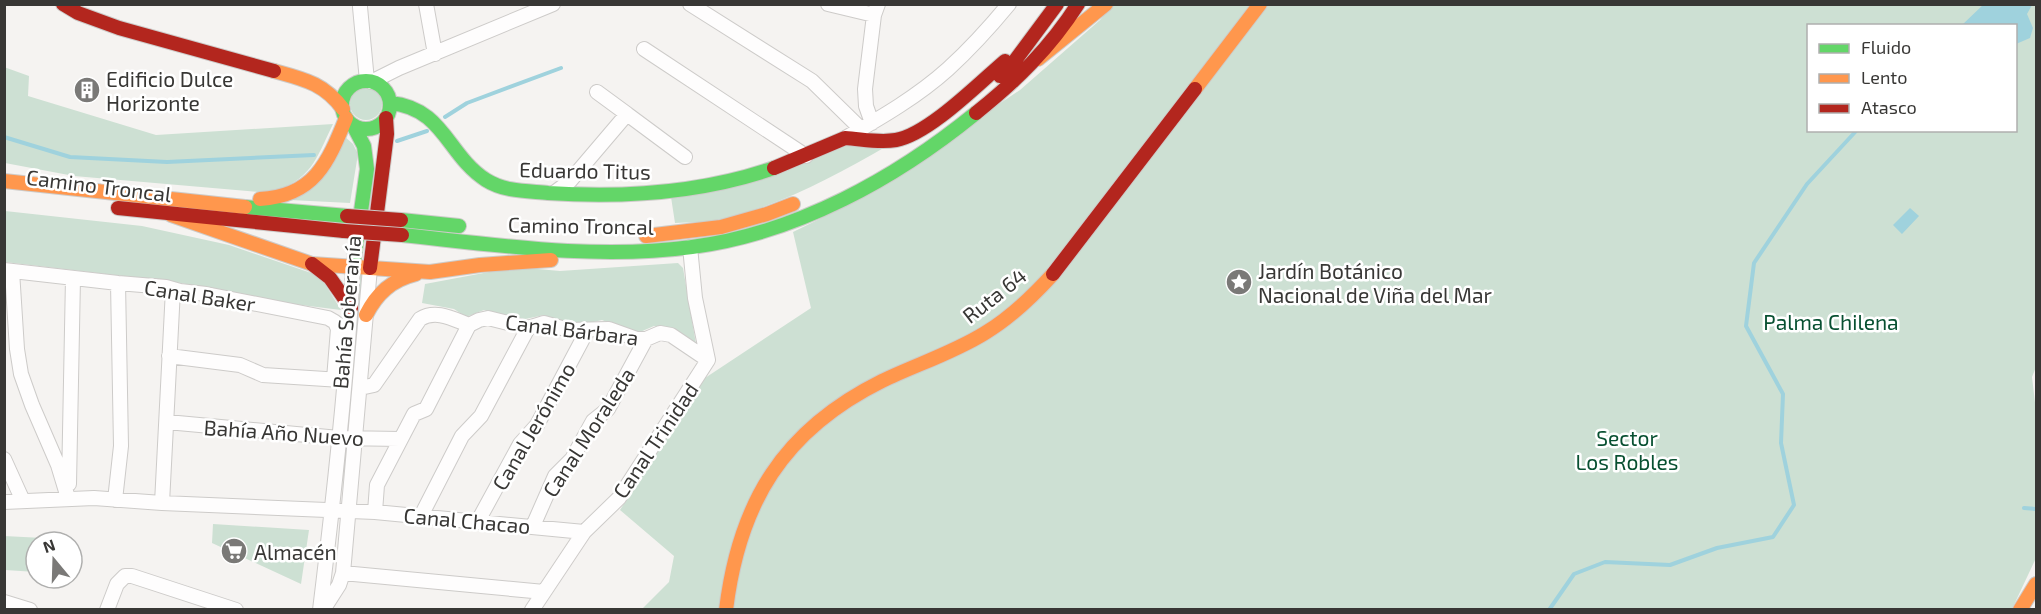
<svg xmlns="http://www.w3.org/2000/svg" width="2041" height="614" font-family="'Exo 2',sans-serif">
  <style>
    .green { fill: #cde0d3; fill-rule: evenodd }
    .water { fill: #9fd2dd }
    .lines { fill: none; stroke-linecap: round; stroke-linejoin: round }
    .stream { stroke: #9fd2dd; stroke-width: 4 }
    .street-casing { stroke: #cdcbc9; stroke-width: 16 }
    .fast-casing { stroke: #cdcbc9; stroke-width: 16 }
    .slow-casing { stroke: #cdcbc9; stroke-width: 16 }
    .jam-casing { stroke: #cdcbc9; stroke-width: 16 }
    .street { stroke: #fefdfd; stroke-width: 14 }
    .fast { stroke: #63d668; stroke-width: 14 }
    .slow { stroke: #ff974d; stroke-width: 14 }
    .jam { stroke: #b3261e; stroke-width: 14 }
    .jam-bridge-casing { stroke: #cdcbc9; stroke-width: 16; stroke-linecap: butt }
    .jam-bridge { stroke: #b3261e; stroke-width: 14 }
    .labels { text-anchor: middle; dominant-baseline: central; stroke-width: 5; stroke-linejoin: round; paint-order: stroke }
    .poi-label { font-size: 21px; fill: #383735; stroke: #fff; text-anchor: start }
    .street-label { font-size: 21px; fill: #383735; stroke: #fff }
    .park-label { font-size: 21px; fill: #085031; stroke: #fff }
  </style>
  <rect width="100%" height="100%" fill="#f5f3f1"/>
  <path class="green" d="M1112,5H2036V367L2032,377L2036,411V558L2012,609H642L669,582L674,556L620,510L705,378L811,308L793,232L850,204L1020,90L1100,20ZM1808,26H2016V130H1808Z
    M4,67L29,76L28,96L156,135L333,124C315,161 312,179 270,193L74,176L5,163Z
    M350 104a16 16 0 1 1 32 0a16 16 0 1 1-32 0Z
    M344,136L353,144L358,154L350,203L290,200Z
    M845,145L887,146C833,177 778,207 717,220C703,223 688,222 675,223L671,197Z
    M5,211L142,226L229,245L320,276L341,310L285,303L181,283L5,262Z
    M678,263L683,268L696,344L671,331L654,326L640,332H630L602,320L572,327L544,315L516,321L484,310L466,317L454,309L422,303L425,284L489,272L527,268L560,271Z
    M359,275H363L350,427L347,429Z
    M213,524L309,530L301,584L212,543Z
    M4,536L43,538L42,542H36V572L5,570Z"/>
  <path class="water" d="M1984,4L2032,5L2027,14L2033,28L2030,38L2016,44V26L1962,25Z
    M1910,208L1919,216L1902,234L1893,225Z"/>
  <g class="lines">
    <path class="stream" d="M445,117L467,103L561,68
      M4,137L70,157L167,162L314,155
      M397,141L427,131
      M2024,508L2036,509
      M1549,610L1574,574L1605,562L1670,565L1717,548L1773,537L1794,505L1781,443L1783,394L1746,326L1754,263L1807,184L1857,130"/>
    <defs>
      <path id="street" d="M426,4L435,54
        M690,4L812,81L861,129
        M828,4L874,15
        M360,7L367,81
        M644,49L806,156
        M371,82L399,68L553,4
        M597,92L627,114
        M872,123L866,106L865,89L874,15L878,4
        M847,137C882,117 918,96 948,69C970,49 990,27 1009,4
        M554,193L570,181L627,114L685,157
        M4,270L118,283L166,287L180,291L206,294L328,318L335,322L338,329L334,379
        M12,271L17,349L21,374L32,405L58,465L68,498
        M169,356L240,365L263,375L341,380
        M360,388L374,385L420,319C436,309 453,319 469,325L479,320L488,318L528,328L544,323L569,330L609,329L637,339H646L660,333L671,335L708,360
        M167,422L339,438L400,439
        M4,459L23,501
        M69,484L73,278
        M115,500L121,446L118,283
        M4,502L94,498L162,503L375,512L584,532
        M162,503L173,289
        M375,512L377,485L414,414L426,409L469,325
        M421,516L462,436L481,416L528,328
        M478,521L520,444L537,425L587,331
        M533,526L555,476L572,459L593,421L608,409L646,339
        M343,573L544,592
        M4,602L30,610
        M107,610L117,584L125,576H132L236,610
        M320,610C334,496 347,381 353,267
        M323,610L339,585L343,573L370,268
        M532,610L584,532L619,498L708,360L695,298L690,247"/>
      <path id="fast" d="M342 105a24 24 0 1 1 48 0a24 24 0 1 1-48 0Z
        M390,103C444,108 447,155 486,180C505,192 528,191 548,193C624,198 702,193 774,168
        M353,125L364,146L367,169L353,267
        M245,207L347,216
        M401,220L459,226
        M402,235C497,245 596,260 692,247C797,233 895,179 976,113"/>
      <path id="slow" d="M1038,59L1106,4
        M274,71C303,79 324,83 343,109
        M1195,89L1260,4
        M4,181L245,207
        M260,199C314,196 328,163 346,118
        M171,215L312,264L430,272L480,265L551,260
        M646,236L721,227L767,214L793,204
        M366,315C377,293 392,280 416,274
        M726,610C739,503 783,430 882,381C915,365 953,353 985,333C1010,318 1033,296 1053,274
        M2020,610L2036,584"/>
      <path id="jam" d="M63,4L78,13L119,28L274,71
        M1000,76L1011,66L1057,4
        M976,113C1016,81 1050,48 1078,4
        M845,138C862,139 879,143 896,140C929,134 979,83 1005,61
        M774,168L845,138
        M118,208L344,231
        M312,264L330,278L351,308
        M370,268L387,134L386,118
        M1053,274L1195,89"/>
    </defs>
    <use href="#street" class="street-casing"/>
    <use href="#fast" class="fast-casing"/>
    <use href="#slow" class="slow-casing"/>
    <use href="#jam" class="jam-casing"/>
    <use href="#street" class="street"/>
    <use href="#fast" class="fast"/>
    <use href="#slow" class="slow"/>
    <use href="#jam" class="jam"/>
    <defs>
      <path id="jam-bridge" d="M347,216L401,220
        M344,231L402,235"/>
    </defs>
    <use href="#jam-bridge" class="jam-bridge-casing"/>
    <use href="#jam-bridge" class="jam-bridge"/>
  </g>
  <defs>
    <symbol id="building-disc" viewBox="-11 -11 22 22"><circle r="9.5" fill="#7a7977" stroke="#fff"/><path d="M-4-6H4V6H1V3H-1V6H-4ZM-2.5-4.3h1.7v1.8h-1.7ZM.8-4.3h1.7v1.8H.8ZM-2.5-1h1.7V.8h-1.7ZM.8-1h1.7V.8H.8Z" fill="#fff"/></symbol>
    <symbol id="sight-disc" viewBox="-11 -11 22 22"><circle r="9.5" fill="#7a7977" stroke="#fff"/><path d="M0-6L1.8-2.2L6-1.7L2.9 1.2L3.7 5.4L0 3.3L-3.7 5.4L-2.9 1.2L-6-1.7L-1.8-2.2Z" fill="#fff"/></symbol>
    <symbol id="supermarket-disc" viewBox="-11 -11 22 22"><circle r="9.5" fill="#7a7977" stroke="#fff"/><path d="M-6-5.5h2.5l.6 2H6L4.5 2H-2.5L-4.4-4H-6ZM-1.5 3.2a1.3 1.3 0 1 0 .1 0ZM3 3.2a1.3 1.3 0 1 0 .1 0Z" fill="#fff"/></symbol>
  </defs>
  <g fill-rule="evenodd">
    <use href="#building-disc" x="72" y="75" width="30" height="30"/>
    <use href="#sight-disc" x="1224" y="267" width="30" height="30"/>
    <use href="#supermarket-disc" x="219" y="536" width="30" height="30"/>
  </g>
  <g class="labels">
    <g class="poi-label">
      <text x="106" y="78">Edificio Dulce<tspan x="106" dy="24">Horizonte</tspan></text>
      <text x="1258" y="270">Jardín Botánico<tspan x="1258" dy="24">Nacional de Viña del Mar</tspan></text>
      <text x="254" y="551">Almacén</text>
    </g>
    <g class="street-label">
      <text transform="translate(585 170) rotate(1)">Eduardo Titus</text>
      <text transform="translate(99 185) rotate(7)">Camino Troncal</text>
      <text transform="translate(581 225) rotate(1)">Camino Troncal</text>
      <text transform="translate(200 295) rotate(9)">Canal Baker</text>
      <text transform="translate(994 295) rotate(-38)">Ruta 64</text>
      <text transform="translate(346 312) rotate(-85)">Bahía Soberanía</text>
      <text transform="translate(572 329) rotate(7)">Canal Bárbara</text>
      <text transform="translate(533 426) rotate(-60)">Canal Jerónimo</text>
      <text transform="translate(284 432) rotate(4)">Bahía Año Nuevo</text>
      <text transform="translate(588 432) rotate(-57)">Canal Moraleda</text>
      <text transform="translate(655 440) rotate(-56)">Canal Trinidad</text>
      <text transform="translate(467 520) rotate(5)">Canal Chacao</text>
    </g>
    <g class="park-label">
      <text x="1831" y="321">Palma Chilena</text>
      <text x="1627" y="437">Sector<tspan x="1627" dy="24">Los Robles</tspan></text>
    </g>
  </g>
  <rect width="2041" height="614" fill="none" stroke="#383735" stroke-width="12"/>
  <rect x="1807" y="24" width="210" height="108" fill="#ffffff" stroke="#afafae" stroke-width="1.5"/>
  <rect x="1819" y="44" width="30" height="9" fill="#63d668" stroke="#afafae" stroke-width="1.5"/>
  <text x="1861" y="54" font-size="18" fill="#383735">Fluido</text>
  <rect x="1819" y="74" width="30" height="9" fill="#ff974d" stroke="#afafae" stroke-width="1.5"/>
  <text x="1861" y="84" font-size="18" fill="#383735">Lento</text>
  <rect x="1819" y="104" width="30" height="9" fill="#b3261e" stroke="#afafae" stroke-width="1.5"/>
  <text x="1861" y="114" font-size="18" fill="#383735">Atasco</text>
  <g transform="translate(54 560) rotate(341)"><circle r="28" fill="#ffffff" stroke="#afafae" stroke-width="1.5"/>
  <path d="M0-4.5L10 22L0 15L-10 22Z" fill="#7a7977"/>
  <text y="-9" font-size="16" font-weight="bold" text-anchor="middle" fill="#383735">N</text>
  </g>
</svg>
